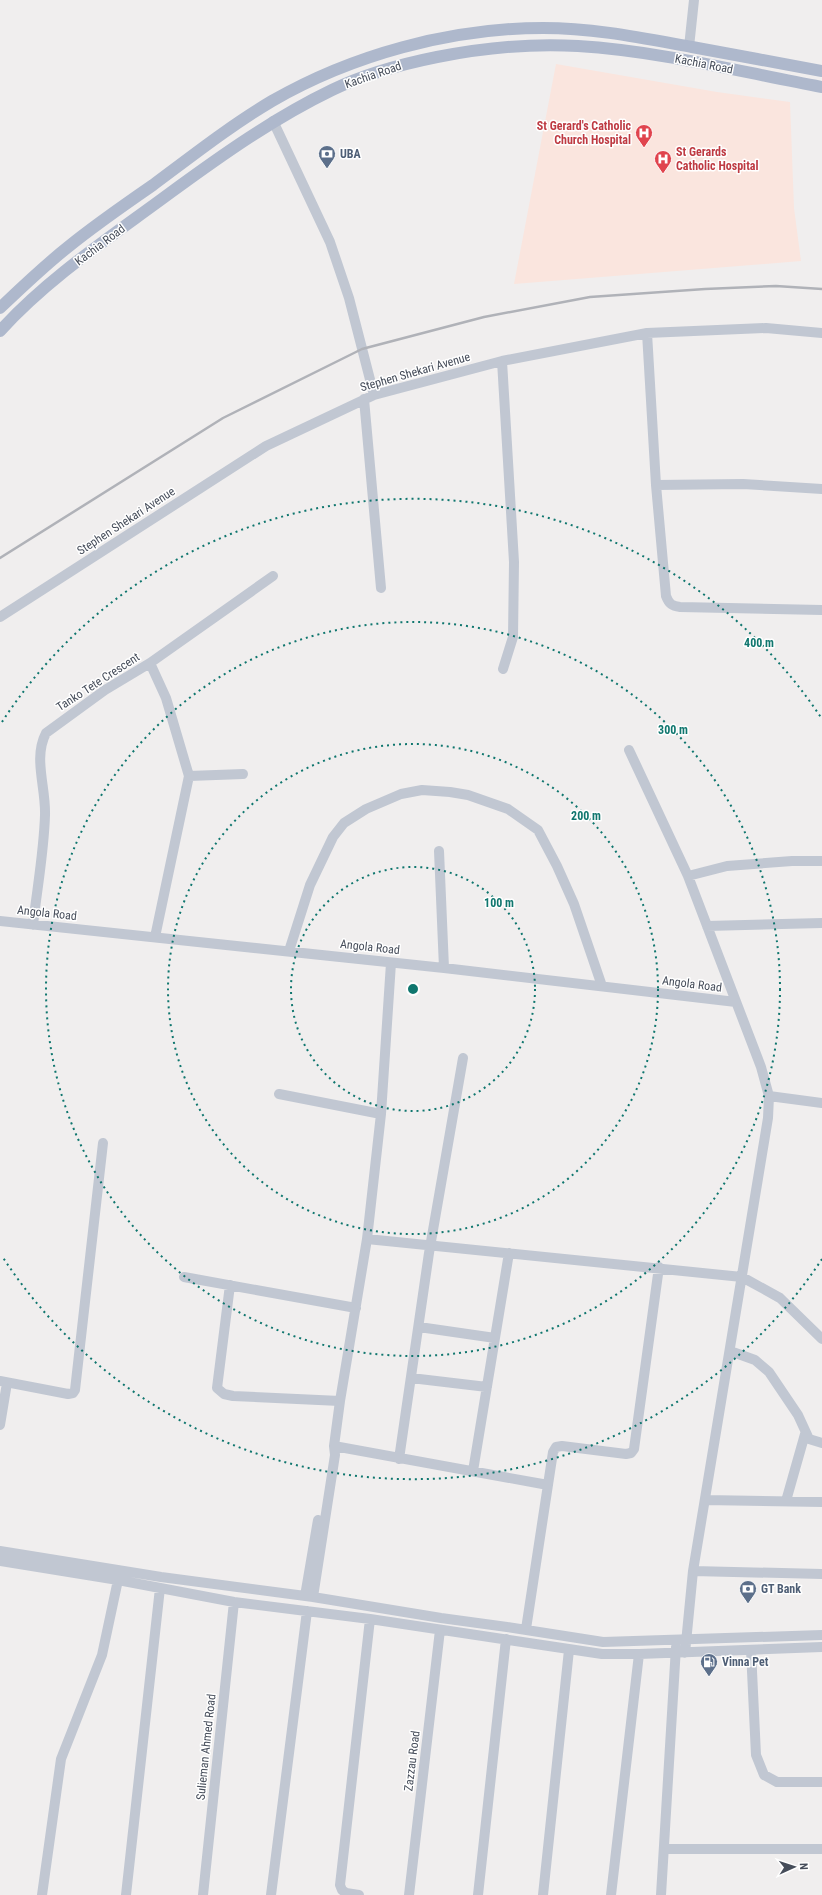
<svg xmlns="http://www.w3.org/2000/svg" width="822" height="1895" font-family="'Roboto Condensed',sans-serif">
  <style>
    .medical { fill: #fae5de }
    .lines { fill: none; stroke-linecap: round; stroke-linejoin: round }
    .minor { stroke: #c1c7d2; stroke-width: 10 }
    .major { stroke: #aeb8cc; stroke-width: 12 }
    .rail { stroke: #b0b2b8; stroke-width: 2.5 }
    .ring { fill: none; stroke: #0f766e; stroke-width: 2; stroke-dasharray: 2 4 }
    .labels { text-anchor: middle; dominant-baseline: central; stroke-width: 3; stroke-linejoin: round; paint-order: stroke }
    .street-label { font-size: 12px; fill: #464d5a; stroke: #fff }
    .health-label { font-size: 12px; font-weight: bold; fill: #be3a42; stroke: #fff; text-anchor: end }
    .service-label { font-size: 12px; font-weight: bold; fill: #4e5e75; stroke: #fff; text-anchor: start }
    .centre { fill: #0f766e; stroke: #fff; stroke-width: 2 }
    .ring-label { font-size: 12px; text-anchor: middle; font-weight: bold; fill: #0f766e; stroke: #fff; stroke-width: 3; stroke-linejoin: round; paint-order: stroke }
  </style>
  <rect width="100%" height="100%" fill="#f0eeee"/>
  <path class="medical" d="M556,64L717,92L790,102L794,208L801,261L514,284Z"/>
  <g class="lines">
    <path class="minor" d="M689,47L694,0
      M273,121L330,242L349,298L374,395
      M647,333L656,485L666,596C669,604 672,606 680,607L822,610
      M502,361L514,562L513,637L503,669
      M364,399L381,588
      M656,485L743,484L822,489
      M0,617L266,446L374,395L502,361L647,333L766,328L822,333
      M150,663L166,698L189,776L155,937
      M629,750L688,876L761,1067L769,1096L768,1118L693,1571L685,1653
      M189,776L243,774
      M439,851L444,968
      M688,876L727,866L792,861H822
      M0,921L444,968L736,1002
      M33,925C37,889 44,851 45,815C46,787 33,758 46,733L105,690L150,663L273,576
      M707,926L822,923
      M289,951L310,885L333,837L344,823L366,809L401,794L422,790L450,792L468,795L508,809L538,830L557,866L574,904L602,986
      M279,1094L381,1114
      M769,1096L822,1103
      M367,1239L742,1277L780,1298L822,1339
      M184,1277L356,1308
      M230,1285L217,1388L224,1394L233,1396L340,1401
      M419,1327L495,1338
      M730,1351L755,1360L769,1372L798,1415L809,1439L822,1443
      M411,1378L487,1387
      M0,1381L68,1394L73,1393L75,1390L103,1143
      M0,1425L7,1383
      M334,1446L548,1485
      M399,1459L429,1253L463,1058
      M473,1471L509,1253
      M705,1500L822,1502
      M786,1501L805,1434
      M0,1551L161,1577L313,1597L441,1618L507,1627L603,1642L822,1635
      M0,1561L118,1580L234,1602L370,1619L602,1654H639L822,1647
      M693,1571L822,1574
      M305,1596L318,1520
      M313,1597L335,1455L334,1446L340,1401L367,1239L381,1114L391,963
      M526,1629L553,1452L556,1447L562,1446L626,1454L631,1453L634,1449L659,1267
      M751,1650L756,1755L764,1775L777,1782H822
      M664,1849H822
      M42,1895L61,1759L102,1655L118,1580
      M126,1895L160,1588
      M203,1895L234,1602
      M271,1895L307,1611
      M359,1895L346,1893L342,1890L340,1885L370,1619
      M409,1895L440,1630
      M478,1895L506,1639
      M543,1895L569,1650
      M611,1895L639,1654
      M661,1895L676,1647"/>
    <path class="major" d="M0,308C22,287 44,266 68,247C95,225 124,205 153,185C192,156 230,126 272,101C352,55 450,28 543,28C594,28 642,38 692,47C735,55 779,63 822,71
      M0,331C49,277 112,236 170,193C222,155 274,118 332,90C365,74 402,64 437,57C483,48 531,43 578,46C660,51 741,72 822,87"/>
    <path class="rail" d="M0,558L223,418L362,349L484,317L590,297L705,289L776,286L822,289"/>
  </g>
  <g class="ring">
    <circle cx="413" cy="989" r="122"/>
    <circle cx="413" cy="989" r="245"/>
    <circle cx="413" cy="989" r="367"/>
    <path d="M822 1259A490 490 0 0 1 2 1256M2 722A490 490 0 0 1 822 719"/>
  </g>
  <defs>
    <symbol id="hospital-pin" viewBox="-11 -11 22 30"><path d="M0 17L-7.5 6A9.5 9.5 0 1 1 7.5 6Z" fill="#e0444e" stroke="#fff"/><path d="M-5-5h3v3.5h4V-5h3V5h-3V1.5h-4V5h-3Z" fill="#fff"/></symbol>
    <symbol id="bank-pin" viewBox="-11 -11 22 30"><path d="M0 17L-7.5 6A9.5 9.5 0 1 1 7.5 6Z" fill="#5c6f8a" stroke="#fff"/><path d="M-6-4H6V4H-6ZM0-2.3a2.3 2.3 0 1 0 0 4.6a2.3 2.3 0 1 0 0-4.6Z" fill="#fff"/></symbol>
    <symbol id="fuel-pin" viewBox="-11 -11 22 30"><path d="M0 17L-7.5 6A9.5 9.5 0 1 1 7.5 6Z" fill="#5c6f8a" stroke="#fff"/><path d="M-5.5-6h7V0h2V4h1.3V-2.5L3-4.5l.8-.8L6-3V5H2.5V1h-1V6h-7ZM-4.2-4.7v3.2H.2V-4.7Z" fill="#fff"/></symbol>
  </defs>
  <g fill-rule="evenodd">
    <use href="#hospital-pin" x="634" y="123" width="20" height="27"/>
    <use href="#bank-pin" x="317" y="144" width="20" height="27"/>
    <use href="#hospital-pin" x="653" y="149" width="20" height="27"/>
    <use href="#bank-pin" x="738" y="1579" width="20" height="27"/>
    <use href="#fuel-pin" x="699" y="1652" width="20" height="27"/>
  </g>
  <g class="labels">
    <g class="street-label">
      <text transform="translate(704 64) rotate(11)">Kachia Road</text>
      <text transform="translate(373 75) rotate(-19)">Kachia Road</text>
      <text transform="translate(100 245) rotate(-37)">Kachia Road</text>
      <text transform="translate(415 372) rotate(-16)">Stephen Shekari Avenue</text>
      <text transform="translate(126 521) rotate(-33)">Stephen Shekari Avenue</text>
      <text transform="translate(98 682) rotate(-33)">Tanko Tete Crescent</text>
      <text transform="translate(47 913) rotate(6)">Angola Road</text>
      <text transform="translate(370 947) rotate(6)">Angola Road</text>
      <text transform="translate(692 984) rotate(7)">Angola Road</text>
      <text transform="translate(206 1747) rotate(-84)">Sulieman Ahmed Road</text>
      <text transform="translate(412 1761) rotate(-83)">Zazzau Road</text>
    </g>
    <g class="health-label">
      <text x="631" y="126">St Gerard's Catholic<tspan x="631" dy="14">Church Hospital</tspan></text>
      <text x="676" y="152" text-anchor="start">St Gerards<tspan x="676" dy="14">Catholic Hospital</tspan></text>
    </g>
    <g class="service-label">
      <text x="340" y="154">UBA</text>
      <text x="761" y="1589">GT Bank</text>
      <text x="722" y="1662">Vinna Pet</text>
    </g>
  </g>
  <circle cx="413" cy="989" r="6" class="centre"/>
  <g class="ring-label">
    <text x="759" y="647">400 m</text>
    <text x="673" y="734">300 m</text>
    <text x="586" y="820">200 m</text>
    <text x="499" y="907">100 m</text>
  </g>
  <g transform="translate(794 1867) rotate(87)" stroke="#ffffff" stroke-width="3" paint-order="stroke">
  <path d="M0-3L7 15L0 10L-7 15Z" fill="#464d5a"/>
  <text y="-6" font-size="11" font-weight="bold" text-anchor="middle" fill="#464d5a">N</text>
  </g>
</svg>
